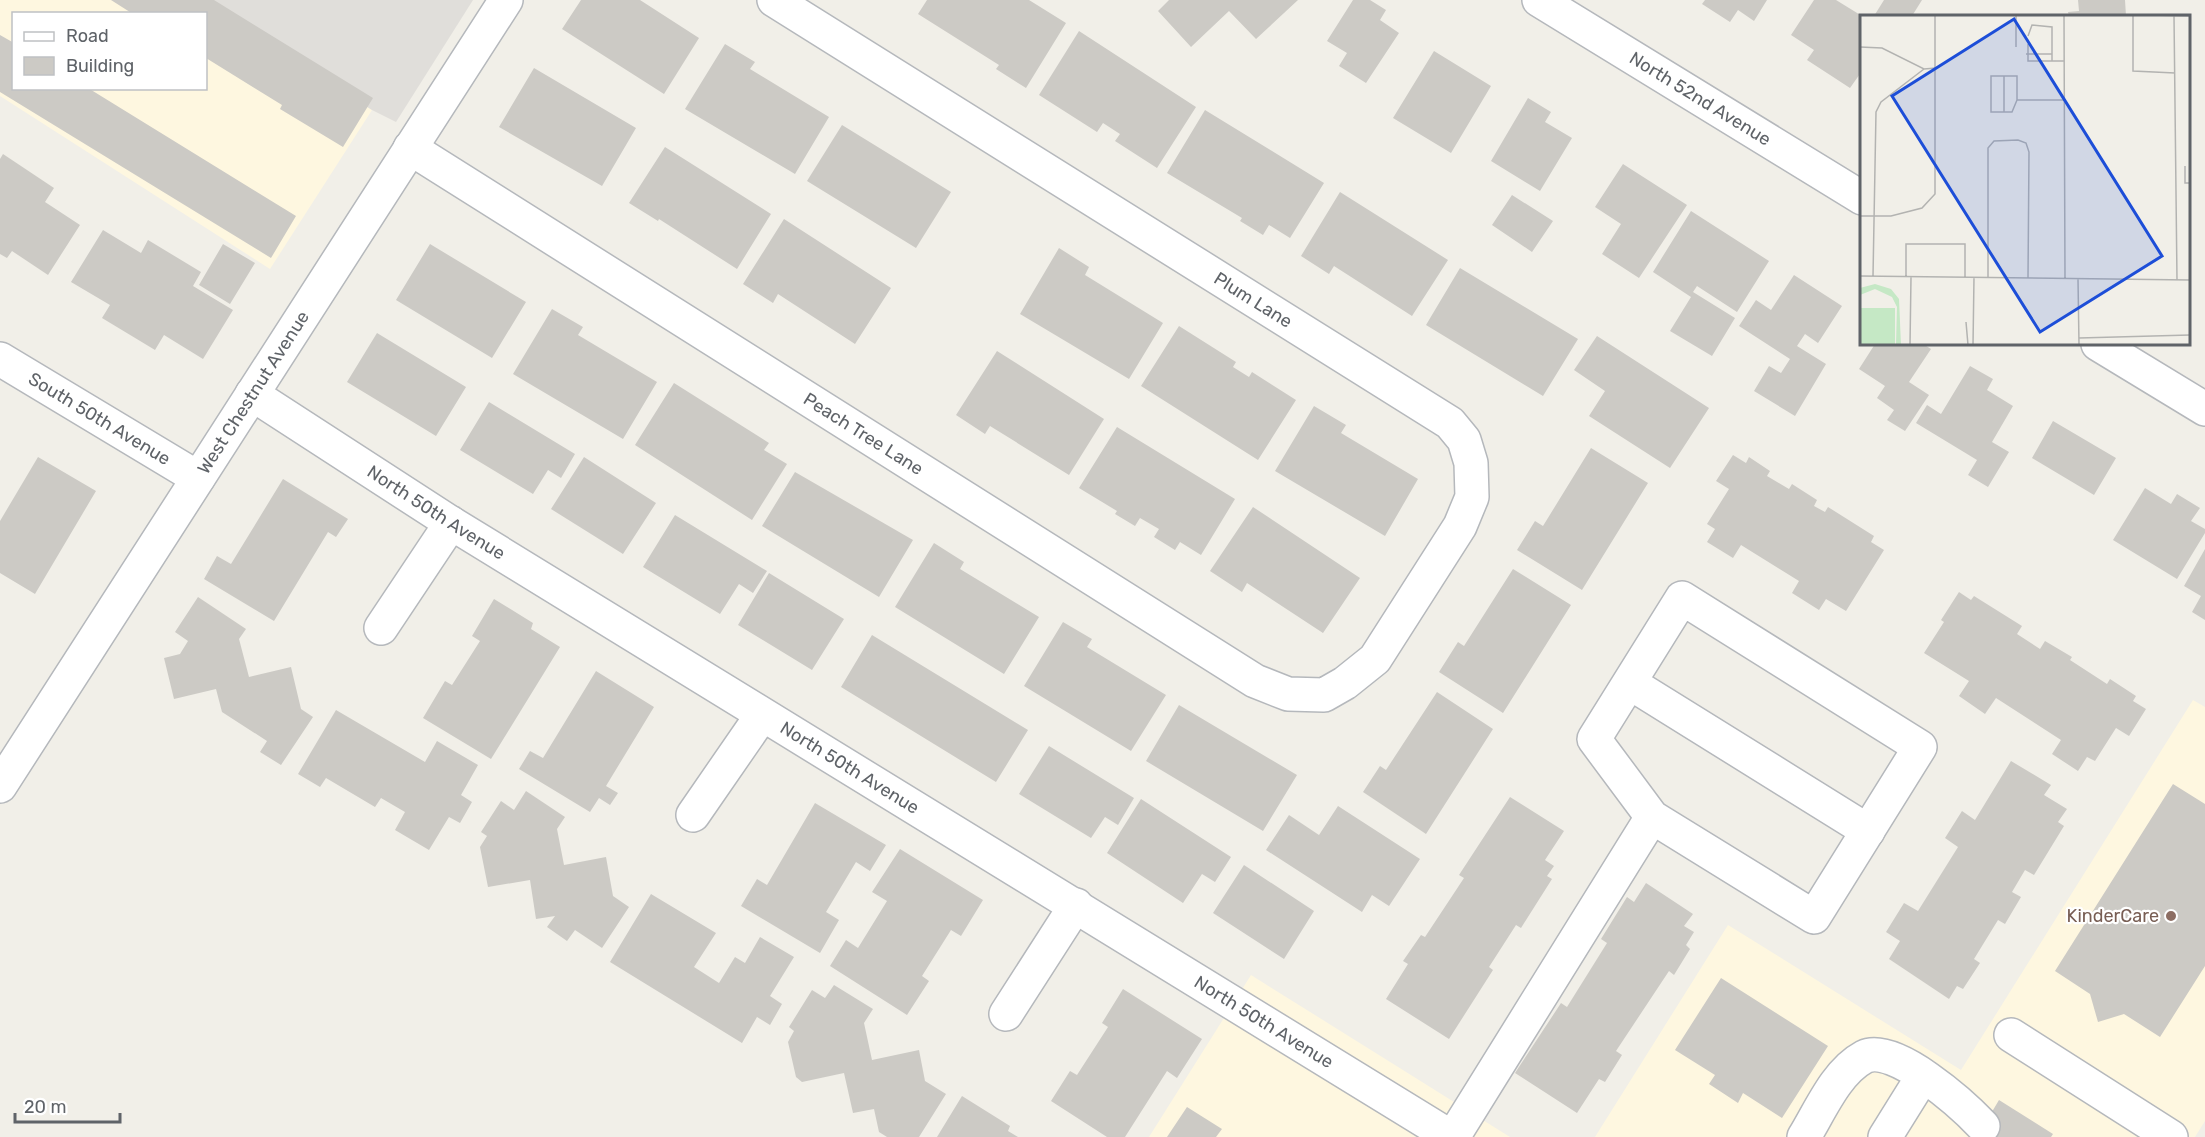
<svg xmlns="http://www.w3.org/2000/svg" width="2205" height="1137" font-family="Rubik,sans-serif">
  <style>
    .commercial { fill: #fef7e0; fill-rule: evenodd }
    .industrial { fill: #e0deda }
    .building { fill: #cccac5 }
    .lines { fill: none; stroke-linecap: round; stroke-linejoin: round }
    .minor-casing { stroke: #b5b8bc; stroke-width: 36 }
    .minor { stroke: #fff; stroke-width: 33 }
    .education-dot { fill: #8d6e63; stroke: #fff; stroke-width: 2 }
    .labels { text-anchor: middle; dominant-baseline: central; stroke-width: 4.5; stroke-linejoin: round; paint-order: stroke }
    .street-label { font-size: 18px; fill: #5f6368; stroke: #fff }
    .education-label { font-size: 18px; fill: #785e54; stroke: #fff; text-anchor: end }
    .inset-road { fill: none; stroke: #b3b3b1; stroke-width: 1.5 }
    .view { fill: #1d4ed8; fill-opacity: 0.15; stroke: #1d4ed8; stroke-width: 3 }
    .inset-edge { fill: none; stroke: #5f6368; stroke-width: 3 }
  </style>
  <rect width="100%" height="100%" fill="#f1efe8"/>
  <path class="commercial" d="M0,0H201L372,110L270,269L0,96ZM14,14H206V88H14Z
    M2193,700L2205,707V1121L2195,1137H1595L1728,925L1961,1070Z
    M1251,975L1510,1137H1149Z"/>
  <path class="industrial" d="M201,0H473L396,122L372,110Z"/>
  <path class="building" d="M111,0H214L373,98L343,147L280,109L282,105L206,58V14H133Z
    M581,0H640L699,38L664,94L562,29Z
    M927,0H1029L1066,23L1026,88L996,69L999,65L918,14Z
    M1169,0H1298L1256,39L1229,11L1191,47L1158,11Z
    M1353,0H1370L1386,10L1380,20L1399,33L1366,83L1339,66L1347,53L1327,41Z
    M1705,0H1767L1754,21L1738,10L1730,22L1702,4Z
    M1814,0H1836L1862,16V71L1850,88L1807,60L1814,50L1791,35Z
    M1884,0H1922L1912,16H1874Z
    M2078,0H2125L2126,16H2069L2068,12L2079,11Z
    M1079,31L1196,107L1157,168L1115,141L1120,134L1103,123L1097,132L1039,95Z
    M0,35L14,43V88H88L296,216L271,258L0,92Z
    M725,44L755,62L750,69L829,117L795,174L685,109Z
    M1434,51L1491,86L1451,153L1393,118Z
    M534,68L636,128L602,186L499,127Z
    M1528,98L1551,112L1545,122L1572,138L1540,191L1491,161Z
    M1205,110L1324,183L1290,238L1269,225L1263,235L1240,221L1242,218L1167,173Z
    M842,125L951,192L916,248L807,181Z
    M665,147L771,214L737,269L659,219L658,221L629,203Z
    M3,154L54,188L45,202L80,225L48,275L12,251L7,258L0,254V159Z
    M1623,164L1687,205L1639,278L1602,254L1621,224L1595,207Z
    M1340,192L1448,260L1412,316L1334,266L1329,274L1301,256Z
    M1512,195L1553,221L1532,252L1492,225Z
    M1691,211L1769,261L1737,312L1697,286L1693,292L1735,318L1712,356L1670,331L1691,297L1653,272Z
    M784,219L891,288L855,344L778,294L773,303L743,284Z
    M103,230L141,253L148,240L201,272L193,286L233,310L203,359L164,335L155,350L102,318L110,305L71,282Z
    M223,244L255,263L230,304L199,285Z
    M430,244L526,302L492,358L396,300Z
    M1059,248L1089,267L1085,275L1163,323L1129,379L1020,314Z
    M1460,268L1578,339L1543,396L1426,325Z
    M1794,275L1842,306L1818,343L1805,334L1797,346L1826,364L1795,416L1754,391L1769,366L1781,373L1790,359L1739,326L1756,300L1771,310Z
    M552,309L583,327L578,335L657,382L623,439L513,374Z
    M1179,326L1236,362L1233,367L1249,377L1252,372L1296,400L1258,460L1141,386Z
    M377,333L466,387L436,436L347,382Z
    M1597,336L1709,408L1670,468L1589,416L1605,391L1574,370Z
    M1875,344H1923L1931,349L1909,382L1929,395L1905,431L1887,420L1894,410L1877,398L1885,386L1859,369Z
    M997,351L1104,419L1069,475L990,426L985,434L956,415Z
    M1970,366L1993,379L1987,390L2013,406L1992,442L2009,452L1988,487L1968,475L1977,460L1916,423L1927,405L1941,414Z
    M674,383L769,443L764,450L787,464L752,520L635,445Z
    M489,402L575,454L561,478L548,470L533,494L460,450Z
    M1314,406L1346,425L1341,433L1418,479L1385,536L1275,471Z
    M2053,421L2116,458L2094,495L2032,458Z
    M1117,427L1235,499L1201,555L1180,542L1175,550L1154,537L1159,529L1140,518L1135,526L1115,514L1117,511L1079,488Z
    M1591,448L1648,483L1582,590L1517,550L1535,521L1543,526Z
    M1733,455L1746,463L1749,457L1770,471L1767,476L1789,489L1792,484L1817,500L1814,506L1825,512L1828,507L1874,536L1871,542L1884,550L1846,611L1826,599L1819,610L1792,593L1799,581L1741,545L1733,558L1707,542L1715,529L1707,524L1729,489L1716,481Z
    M38,457L96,491L35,594L0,573V521Z
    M584,457L656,503L623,554L551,509Z
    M795,472L913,540L879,597L762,526Z
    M283,479L348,519L336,537L328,532L274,621L204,579L217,556L231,564Z
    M2145,488L2171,504L2177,494L2200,508L2191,521L2205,529V533L2177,579L2113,540Z
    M1253,507L1360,578L1323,633L1247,583L1242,592L1210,571Z
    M675,515L767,571L753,593L739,584L720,614L643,567Z
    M934,543L964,562L960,569L1039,617L1004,674L895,607Z
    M2205,549V620L2192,612L2201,596L2184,586Z
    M1513,569L1571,605L1503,713L1439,672L1458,642L1464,646Z
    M769,573L844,619L812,670L738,625Z
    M1959,592L1971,600L1974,596L2022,626L2017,634L2040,649L2045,641L2072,657L2070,660L2107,684L2110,679L2136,696L2133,701L2146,709L2129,736L2116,728L2095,761L2087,757L2078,771L2052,754L2061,740L1996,698L1985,714L1959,696L1969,681L1924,653L1944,622L1941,620Z
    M198,597L246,629L239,639L249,677L291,667L301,709L313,717L281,765L260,752L267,741L222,712L216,689L174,699L164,658L180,654L188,641L175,632Z
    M494,599L533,623L531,629L560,647L491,759L423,718L445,681L452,685L480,641L472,636Z
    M1063,622L1092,639L1087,647L1166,695L1131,751L1024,686Z
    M872,635L1028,730L996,782L841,687Z
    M596,671L654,707L606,786L618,793L610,805L599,798L590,812L519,769L530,751L543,758Z
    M1437,692L1493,729L1426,834L1363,792L1380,766L1386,770Z
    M1179,705L1297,775L1263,831L1146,761Z
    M336,710L425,762L437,741L478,765L461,795L472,802L460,823L449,817L429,850L395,830L405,812L381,798L375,807L326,778L320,787L298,774Z
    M1049,746L1134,798L1118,825L1105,817L1091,838L1019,794Z
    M2011,761L2051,785L2044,795L2067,809L2058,822L2064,826L2034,875L2025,870L2012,892L2021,897L2005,924L1998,920L1974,959L1980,963L1963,989L1957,986L1949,999L1889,959L1900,941L1886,932L1904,903L1918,911L1958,847L1945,838L1962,811L1975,820Z
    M2173,784L2205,804V966L2160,1037L2124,1014L2098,1022L2090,994L2055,971Z
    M526,791L565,817L557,829L564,865L606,857L613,896L629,907L602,948L575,930L567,941L547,927L555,916L536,919L530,880L488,887L480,847L487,836L481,832L501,801L514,810Z
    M1510,797L1564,831L1545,860L1554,866L1547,876L1552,879L1521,928L1516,925L1489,967L1493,970L1449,1039L1386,999L1408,964L1403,961L1421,935L1425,937L1464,878L1459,875Z
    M1141,799L1231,857L1215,882L1202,874L1183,903L1107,853Z
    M815,803L886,845L870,871L856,862L826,912L839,920L820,953L741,906L757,879L767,885Z
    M1338,806L1420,859L1389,906L1372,895L1362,912L1266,850L1289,815L1319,835Z
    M900,849L983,900L961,936L951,930L922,976L929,981L907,1015L830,966L846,940L858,948L887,901L872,892Z
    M1244,865L1314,911L1284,959L1213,913Z
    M1646,883L1693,914L1684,926L1694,932L1686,945L1690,949L1674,975L1669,971L1616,1051L1622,1055L1605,1082L1599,1079L1577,1113L1515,1073L1561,1003L1567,1007L1607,943L1601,939L1627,897L1634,902Z
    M651,894L716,933L694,967L719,983L735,957L745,963L760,937L794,957L770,996L782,1004L770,1025L757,1017L742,1043L610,962Z
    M1721,978L1828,1046L1782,1118L1743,1093L1738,1103L1709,1084L1715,1075L1675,1050Z
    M834,985L873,1009L864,1023L872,1060L919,1050L925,1081L946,1094L919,1137H887L879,1132L874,1109L853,1113L844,1073L802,1082L796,1077L788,1042L794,1031L789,1027L812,990L825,998Z
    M1123,989L1202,1039L1177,1078L1167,1071L1125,1137H1107L1051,1101L1070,1071L1077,1075L1108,1027L1102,1023Z
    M962,1096L1010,1126L1008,1131L1018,1137H937Z
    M1999,1100L2053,1134L2051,1137H1977Z
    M1187,1107L1222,1129L1216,1137H1167Z"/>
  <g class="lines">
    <defs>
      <g id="minor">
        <path id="s1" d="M1539,0L1862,198"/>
        <path id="s2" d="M410,148L1255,681L1288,694L1324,695L1345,683L1375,659L1460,526L1472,497L1471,463L1464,440L1450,423L774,0"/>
        <path d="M2098,344L2205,409"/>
        <path id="s3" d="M0,359L198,478"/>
        <path id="s4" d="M252,394L451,523L1451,1137"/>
        <path d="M1682,598L1920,747L1814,917L1652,817L1594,739Z"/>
        <path d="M381,628L451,523"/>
        <path d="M1630,683L1868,831"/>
        <path id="s5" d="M0,786L506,0"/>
        <path d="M693,815L762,715"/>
        <path d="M1006,1014L1076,905"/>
        <path d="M2011,1035L2171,1137"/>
        <path d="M1453,1137L1652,817"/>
        <path d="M1804,1137C1820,1111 1836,1072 1864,1057C1894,1042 1964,1106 1983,1126"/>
        <path d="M1885,1137L1923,1076"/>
      </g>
    </defs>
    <use href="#minor" class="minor-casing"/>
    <use href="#minor" class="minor"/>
  </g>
  <circle class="education-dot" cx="2171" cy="916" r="6"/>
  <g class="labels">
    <g class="street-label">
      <text stroke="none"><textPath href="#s1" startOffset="189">North 52nd Avenue</textPath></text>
      <text transform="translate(1253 300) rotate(32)">Plum Lane</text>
      <text stroke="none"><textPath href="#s5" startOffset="468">West Chestnut Avenue</textPath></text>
      <text stroke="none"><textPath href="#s3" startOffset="116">South 50th Avenue</textPath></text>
      <text stroke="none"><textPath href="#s2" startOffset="536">Peach Tree Lane</textPath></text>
      <text stroke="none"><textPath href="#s4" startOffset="219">North 50th Avenue</textPath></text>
      <text stroke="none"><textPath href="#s4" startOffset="705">North 50th Avenue</textPath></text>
      <text stroke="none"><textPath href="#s4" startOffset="1191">North 50th Avenue</textPath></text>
    </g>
    <g class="education-label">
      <text x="2159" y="916">KinderCare</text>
    </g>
  </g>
  <g transform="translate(1860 15)">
    <rect width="330" height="330" fill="#f1efe8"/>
    <path d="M15,269L31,274L39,284L41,330H36L37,292L32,282L15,274L0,280V273ZM0,293H35V330H0Z" fill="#c5e8c5"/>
    <path class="inset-road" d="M204,0L205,264M273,0V56L315,58M289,0L330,1M314,1L317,265M168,21L172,10L192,12V46H204M168,29V46H192M0,32L22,33L64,54L76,53M156,32V0M166,39H192M144,61V97M157,85L152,97H131V61H157V85H205M325,151V168H330M0,201H31L62,193L75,179V0M0,261L330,265M13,261L16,97L21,87L64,54M46,262V229H105V262M128,263V133L134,126L158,125L166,128L169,137L168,263M218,264L219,330M106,307L108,330M219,323L330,320M50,330L51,262M113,330L114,262"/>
    <path class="view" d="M154,4L302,241L180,317L32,81Z"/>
    <rect width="330" height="330" class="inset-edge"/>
  </g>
  <rect x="12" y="12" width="195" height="78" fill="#ffffff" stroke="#bfc1c3" stroke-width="1.5"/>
  <rect x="24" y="32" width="30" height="9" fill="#ffffff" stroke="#bfc1c3" stroke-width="1.5"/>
  <text x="66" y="42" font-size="18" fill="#5f6368">Road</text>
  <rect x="24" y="57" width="30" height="18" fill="#cccac5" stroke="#bfc1c3" stroke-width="1.5"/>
  <text x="66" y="72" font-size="18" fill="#5f6368">Building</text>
  <path d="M15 1113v9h105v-9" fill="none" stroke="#5f6368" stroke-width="3"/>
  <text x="24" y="1113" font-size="18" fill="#5f6368" stroke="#ffffff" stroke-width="4.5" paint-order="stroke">20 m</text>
</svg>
